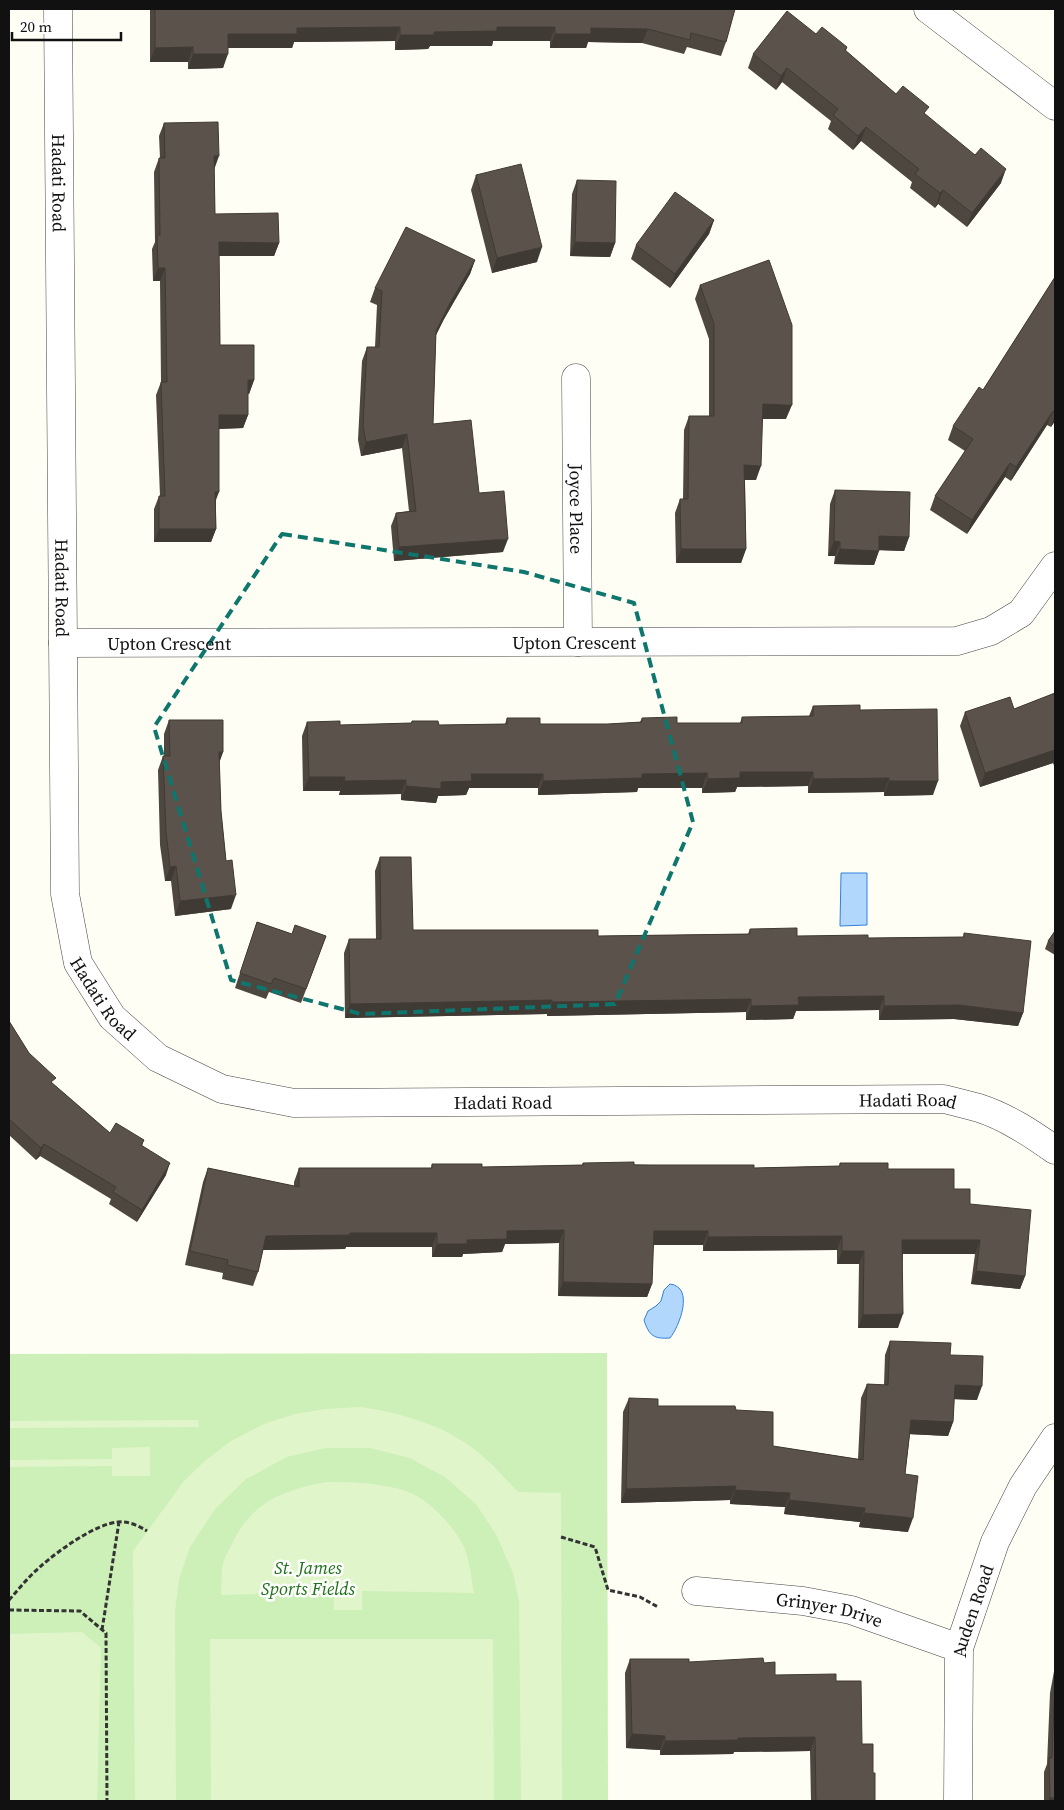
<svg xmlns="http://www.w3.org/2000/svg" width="1064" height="1810" font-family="'Source Serif 4',serif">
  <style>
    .green { fill: #cdefb8 }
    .pitch { fill: #e1f5cb }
    .water { fill: #b2d7fd; stroke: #3181dc }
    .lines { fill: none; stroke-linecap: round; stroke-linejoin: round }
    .street-casing { stroke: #444; stroke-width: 29 }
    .path { stroke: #333; stroke-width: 3; stroke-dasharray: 5 2.5; stroke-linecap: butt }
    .street { stroke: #fff; stroke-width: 28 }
    .wall { fill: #4e4740 }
    .shaded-wall { fill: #403a34 }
    .building { fill: #5b534b; stroke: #403a34 }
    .marked { fill: none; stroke: #0f766e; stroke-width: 4; stroke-dasharray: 10 6; stroke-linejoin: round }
    .labels { text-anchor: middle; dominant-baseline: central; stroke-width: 5; stroke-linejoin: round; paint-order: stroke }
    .street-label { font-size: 18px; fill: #111; stroke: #fff }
    .park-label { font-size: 18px; font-style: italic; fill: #1e7118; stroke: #fff }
  </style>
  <rect width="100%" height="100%" fill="#fffef4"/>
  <path class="green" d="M607,1353L608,1801H9V1354Z"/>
  <path class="pitch" d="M361,1407C407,1414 454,1428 488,1461C499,1471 508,1482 518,1492L561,1493L562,1801H521L519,1601L513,1573L497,1536L476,1504L445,1477L410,1458L370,1448H326L287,1457L246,1479L215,1509L190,1547L179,1579L175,1611L176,1801H135L133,1551L184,1481L206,1460L231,1441L264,1424L295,1414L325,1409Z
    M198,1420L199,1427L9,1428V1421Z
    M150,1447V1476H112V1466L9,1467V1460L112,1459V1448Z
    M326,1482C353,1482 381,1483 406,1491C429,1499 454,1526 464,1547C470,1561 471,1578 474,1593L362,1591V1610H334V1592L221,1595C222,1585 221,1574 223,1564C224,1558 228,1552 231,1546C250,1503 282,1490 326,1482Z
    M82,1632L101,1648L97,1801H9V1634Z
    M210,1639H493L494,1801H211Z"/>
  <path class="water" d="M841,873H867V925L840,926Z
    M670,1284C695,1287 679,1327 670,1338C654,1339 649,1336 644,1320L648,1311L656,1306L661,1301L664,1290Z"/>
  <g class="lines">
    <defs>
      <g id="street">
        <path id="s1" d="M58,9L65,894L78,963L112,1017L158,1058L222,1089L294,1103L944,1099C956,1102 968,1105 979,1108C1007,1117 1032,1134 1055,1150"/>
        <path d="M928,9L1055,106"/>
        <path id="s2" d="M576,378L578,642"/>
        <path id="s3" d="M63,643L957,641L991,631L1021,613L1055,566"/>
        <path id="s4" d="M696,1591L803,1601L851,1610L959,1648"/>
        <path id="s5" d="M958,1801L959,1648L995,1542L1023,1486L1055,1438"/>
      </g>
    </defs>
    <use href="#street" class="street-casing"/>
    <path class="path" d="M9,43H10
      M561,1537L595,1547L608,1590L640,1597L658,1607
      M9,1600C19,1589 29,1576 41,1566C58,1551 95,1524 118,1522C129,1521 139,1526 147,1531
      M9,1610L80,1611L106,1633L107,1801
      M102,1630L119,1522"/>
    <use href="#street" class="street"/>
  </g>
  <path class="wall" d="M150,9H735L726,42L721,56L687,47L684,54L642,43L588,42L586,48H550V41H493L492,46H430L428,49L395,50V41L294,42L292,48H228L223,68L188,69V62H150Z
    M847,47L846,51L896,94L926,115L1001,183L967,227L938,204L935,208L910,188L912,182L861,141L853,150L828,129L831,121L782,82L776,90L748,68L753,54Z
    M164,123L214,168L215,214L279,243L274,256H219L220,345L254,380L249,394H248V415L243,428L219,429L216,501V529L211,542H154V509L159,496H160L156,395L161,382L160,281H153L152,249L155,242L154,172L159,158H160L159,136Z
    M476,175L537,262L492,273L471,190Z
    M577,180L615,243L610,257L570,256L572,194Z
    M714,220L709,234L670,288L631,259L636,245Z
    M475,260L470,274L444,319L436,335L433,424L479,493L503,552L394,561L391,526L396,513L409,511L402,448L361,456L358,440L362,361L367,347H375L377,305L370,302L375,288Z
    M1055,277V421L1051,427L1047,425L1011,481L1005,477L967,534L930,510L935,496L965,451L948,440L953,426L983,390Z
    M700,285L786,419H762L756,480H745L746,549L741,563H676L675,513L680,499H683L684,430L689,416H709V339L695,299Z
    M835,490L909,537L904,551L879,550L874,565L834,564L835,556H828L830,504Z
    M1055,693V768L1053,763L980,787L960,726L965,712L1014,709Z
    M813,706L860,710L933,795L884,796V792L808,793V786L737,787L735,792L702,793V788H638L637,792L538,795V788H469L466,795L438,796L436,803L401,800V794L339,795L340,791H303L302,736L307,722L340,725L411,723L412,721L439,725L505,724L507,718L540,724H608L640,722L642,718L677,723H740L742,717L809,716Z
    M169,720L223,752L219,763L221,811L231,909L175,916L171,881H165L160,845L158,770L163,756H164V734Z
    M380,857L413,930L598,936L748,934L750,929L797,936L868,938L963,937L964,933L1023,1013L1018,1026L954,1019L879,1020V1010L796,1011L793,1019L746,1020V1012L547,1016V1014L498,1015L345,1018L344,953L349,939H376L375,871Z
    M257,922L292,934L326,936L301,1003L269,992L266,999L235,988Z
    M1055,931V955L1045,949L1048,941Z
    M9,1021L29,1053L53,1084L110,1133L144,1140L142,1146L166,1175L137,1222L109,1204L111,1199L40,1156L36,1160L9,1135Z
    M583,1163L754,1168L839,1166L840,1163L888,1169L954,1189L970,1204L1025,1276L1020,1289L971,1284L975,1254H903L898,1328H858L859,1264H837V1250L703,1251V1245H653L652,1284L647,1297L558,1296L559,1243L505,1244L502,1252L463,1254L462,1257H432V1247H346L345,1249L263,1250L258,1272L253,1286L222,1279L223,1273L185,1265L203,1182L208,1168L294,1186V1182L299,1168H431L432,1164L482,1167L582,1165Z
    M890,1341L950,1355L977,1400L954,1399L953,1422L948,1436L910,1434L905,1474L908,1532L859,1527L860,1522L784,1514L785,1507L730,1504V1500L621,1503L623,1412L629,1398L658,1406L736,1410L773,1446L858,1459L861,1398L867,1384L884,1385L885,1355Z
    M630,1659L689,1662L764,1663L775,1675L836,1681L873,1773L875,1801H811L810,1751L734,1752L733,1754L660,1755V1750L626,1748L625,1673Z
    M1055,1666V1801H1044V1772L1047,1764L1050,1693Z"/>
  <path class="shaded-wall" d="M400,27L395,41L294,42L292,48H223L228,34L297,28Z
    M497,27H555L550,41H493L492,46H430L428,49L395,50L400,35L434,32Z
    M591,28L648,29L642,43L588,42L586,48H550L555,34Z
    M193,47L188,62H150L155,48Z
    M193,54H228L223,68L188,69Z
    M787,68L782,82L776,90L781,76Z
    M866,127L861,141L853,150L858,136Z
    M214,156H219L214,170Z
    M1006,169L1001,183L967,227L972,213Z
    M943,190L938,204L935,208L940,193Z
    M714,220L709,234L670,288L675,274Z
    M219,242L279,243L274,256H214Z
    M575,242L615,243L610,257L570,256Z
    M542,247L537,262L492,273L497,258Z
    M475,260L470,274L444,319L431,345L436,331L449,305Z
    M158,268H165L160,281H153Z
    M248,380H254L249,394H243Z
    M763,404L792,405L786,419H758Z
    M1053,411L1047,425L1011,481L1016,467Z
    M219,415H248L243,428L214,429Z
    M1055,415V421L1051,427Z
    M407,434L402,448L361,456L366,442Z
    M1010,463L1005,477L967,534L972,520Z
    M744,465L761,466L756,480H739Z
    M215,492H219L214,505Z
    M159,529H216L211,542H154Z
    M879,536L909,537L904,551L874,550Z
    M508,539L503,552L394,561L399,547Z
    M834,541L840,542L835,556H828Z
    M681,549H746L741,563H676Z
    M840,549L879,551L874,565L834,564Z
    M1055,750V758L1053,763L980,787L985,773Z
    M219,752H223L218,766Z
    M740,772H813L808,786L737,787L735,792L702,793L708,779Z
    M707,773L702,788H638L637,792L538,795L543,781L642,774Z
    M471,774H543L538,788H469L466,795L438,796L436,803L401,800L406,786L441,782Z
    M309,777H345L340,791H303Z
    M889,778L884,792L808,793L813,779Z
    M406,780L401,794L339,795L344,781Z
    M889,781H938L933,795L884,796Z
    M176,866L171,881H165L170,867Z
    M236,895L231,909L175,916L180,901Z
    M884,996L879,1010L796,1011L793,1019L746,1020L751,1006L798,997Z
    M751,999L746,1012L547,1016L552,1002Z
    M552,1000L547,1014L498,1015L345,1018L350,1004L503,1001Z
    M959,1005L1023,1013L1018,1026L954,1019L879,1020L884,1006Z
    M44,1144L40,1156L36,1160L41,1148Z
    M170,1163L166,1175L137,1222L142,1210Z
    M564,1230L559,1243L505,1244L502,1252L463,1254L462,1257H432L437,1244L467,1240L507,1231Z
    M654,1231H708L703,1245H649Z
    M350,1233H437L432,1247H346L345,1249L261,1250L266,1236Z
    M842,1236L837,1250L703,1251L708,1237Z
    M902,1240H980L975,1254H898Z
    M842,1251H864L859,1264H837Z
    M976,1271L1025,1276L1020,1289L971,1284Z
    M563,1282L652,1284L647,1297L558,1296Z
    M903,1314L898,1328H858L863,1315Z
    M955,1385L982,1386L977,1400L950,1399Z
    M911,1420L953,1422L948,1436L906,1434Z
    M736,1486L730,1500L621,1503L626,1489Z
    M735,1490L790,1493L785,1507L730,1504Z
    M789,1500L865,1508L860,1522L784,1514Z
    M864,1513L913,1518L908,1532L859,1527Z
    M632,1734L665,1736L660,1750L626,1748Z
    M815,1737L810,1751L734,1752L733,1754L660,1755L665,1741L738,1738Z
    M1050,1798H1054L1053,1801H1048Z"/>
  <path class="building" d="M155,9H735L726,42L691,33L690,40L648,29L591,28V34H555V27H497V31L434,32V35H400V27L297,28V34H228V54H193V47L155,48Z
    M787,11L816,34L822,27L847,47L845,50L896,94L903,86L929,107L924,113L975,155L981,148L1006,169L972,213L943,190L940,193L915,174L919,169L866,127L858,136L833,115L838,109L787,68L781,76L753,54Z
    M218,122L219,156H214L215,214L278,213L279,243L219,242L220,345H254V380H248V415H219V492H215L216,529H159V496H165L161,382H167L165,268H158L157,235H160L159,158H165L164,123Z
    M521,164L542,247L497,258L476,175Z
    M577,180L616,181L615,243L575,242Z
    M675,192L714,220L675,274L636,245Z
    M406,227L475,260L449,305L436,331L433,424L471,420L479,493L504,491L508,539L399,547L396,513L416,511L407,434L366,442L363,426L367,347H379L382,291L375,288Z
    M769,260L792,325V405L763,404L761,466L744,465L746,549H681L680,499H688L689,416H714V324L700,285Z
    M1055,277V413L1053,411L1016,467L1010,463L972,520L935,496L973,439L953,426L979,387L983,390Z
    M835,490L910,492L909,537L879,536V551L840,549V542L834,541Z
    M1055,693V750L985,773L965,712L1010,697L1014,709Z
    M860,705V710L937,709L938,781H889V778L813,779V772H740V778L708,779L707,773L642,774V778L543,781V774H471L472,781L441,782V789L406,786V780L344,781L345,777H309L307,722L340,721V725L412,723V721H438L439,725L507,724V718H540V724H608L642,722V718L677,717V723H742V717L813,716V706Z
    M169,720H223V752H219L221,811L226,861L232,860L236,895L180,901L176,866L170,867L166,831L163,756H170Z
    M380,857H411L413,930H598V936L750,934V929L797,928V936L868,935V938L964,937V933L1031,941L1023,1013L959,1005L884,1006V996L798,997L799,1005L751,1006V999L552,1002V1000L503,1001L350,1004L349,939H381Z
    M257,922L292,934L295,925L326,936L306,989L274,978L271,984L240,973Z
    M1055,931V946L1048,941Z
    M9,1021L29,1053L56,1078L51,1082L110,1133L116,1123L144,1140L141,1145L170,1163L142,1210L113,1192L116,1187L44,1144L41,1148L9,1119Z
    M634,1162V1165H754V1168L840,1166V1163H888V1169H954V1189H970V1204L1031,1210L1025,1276L976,1271L980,1240H902L903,1314L863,1315L864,1251H842V1236L708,1237V1231H654L652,1284L563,1282L564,1230L507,1231V1239L467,1240V1244H437V1233H350V1235L266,1236L258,1272L227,1265L228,1260L190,1251L208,1168L299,1187V1168H432V1164H482V1167L583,1165V1163Z
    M890,1341L951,1343L950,1355L983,1356L982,1386L955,1385L953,1422L911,1420L905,1474L918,1476L913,1518L864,1513L865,1508L789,1500L790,1493L735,1490L736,1486L626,1489L629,1398L658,1399V1406H735L736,1410L773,1412V1446L863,1460L867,1384L888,1385Z
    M763,1658L764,1663L775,1662V1675L836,1674V1681H861L862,1744H873V1773H875V1801H816L815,1737L738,1738V1740L665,1741V1736L632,1734L630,1659H689V1662Z
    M1055,1681V1801H1054V1798H1050L1049,1758H1052Z"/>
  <path class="marked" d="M282,534L524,572L634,603L693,822L615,1004L361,1014L231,980L154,727Z"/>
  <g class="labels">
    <g class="street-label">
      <text stroke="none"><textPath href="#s1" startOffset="174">Hadati Road</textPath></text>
      <text stroke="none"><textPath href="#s2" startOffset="131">Joyce Place</textPath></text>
      <text stroke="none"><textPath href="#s1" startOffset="579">Hadati Road</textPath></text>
      <text stroke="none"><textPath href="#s3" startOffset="106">Upton Crescent</textPath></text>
      <text stroke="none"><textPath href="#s3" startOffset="511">Upton Crescent</textPath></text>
      <text stroke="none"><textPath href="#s1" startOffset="999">Hadati Road</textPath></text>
      <text stroke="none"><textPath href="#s1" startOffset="1434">Hadati Road</textPath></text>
      <text stroke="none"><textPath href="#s1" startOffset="1839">Hadati Road</textPath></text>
      <text stroke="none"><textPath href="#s4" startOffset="135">Grinyer Drive</textPath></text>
      <text stroke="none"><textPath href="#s5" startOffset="192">Auden Road</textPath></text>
    </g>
    <g class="park-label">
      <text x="308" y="1567">St. James<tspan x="308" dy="21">Sports Fields</tspan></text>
    </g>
  </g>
  <rect width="1064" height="1810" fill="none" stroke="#111111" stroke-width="20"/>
  <path d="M12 32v8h109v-8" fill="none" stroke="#111111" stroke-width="2.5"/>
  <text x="20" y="32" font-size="15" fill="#111111" stroke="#ffffff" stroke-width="4" paint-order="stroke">20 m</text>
</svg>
